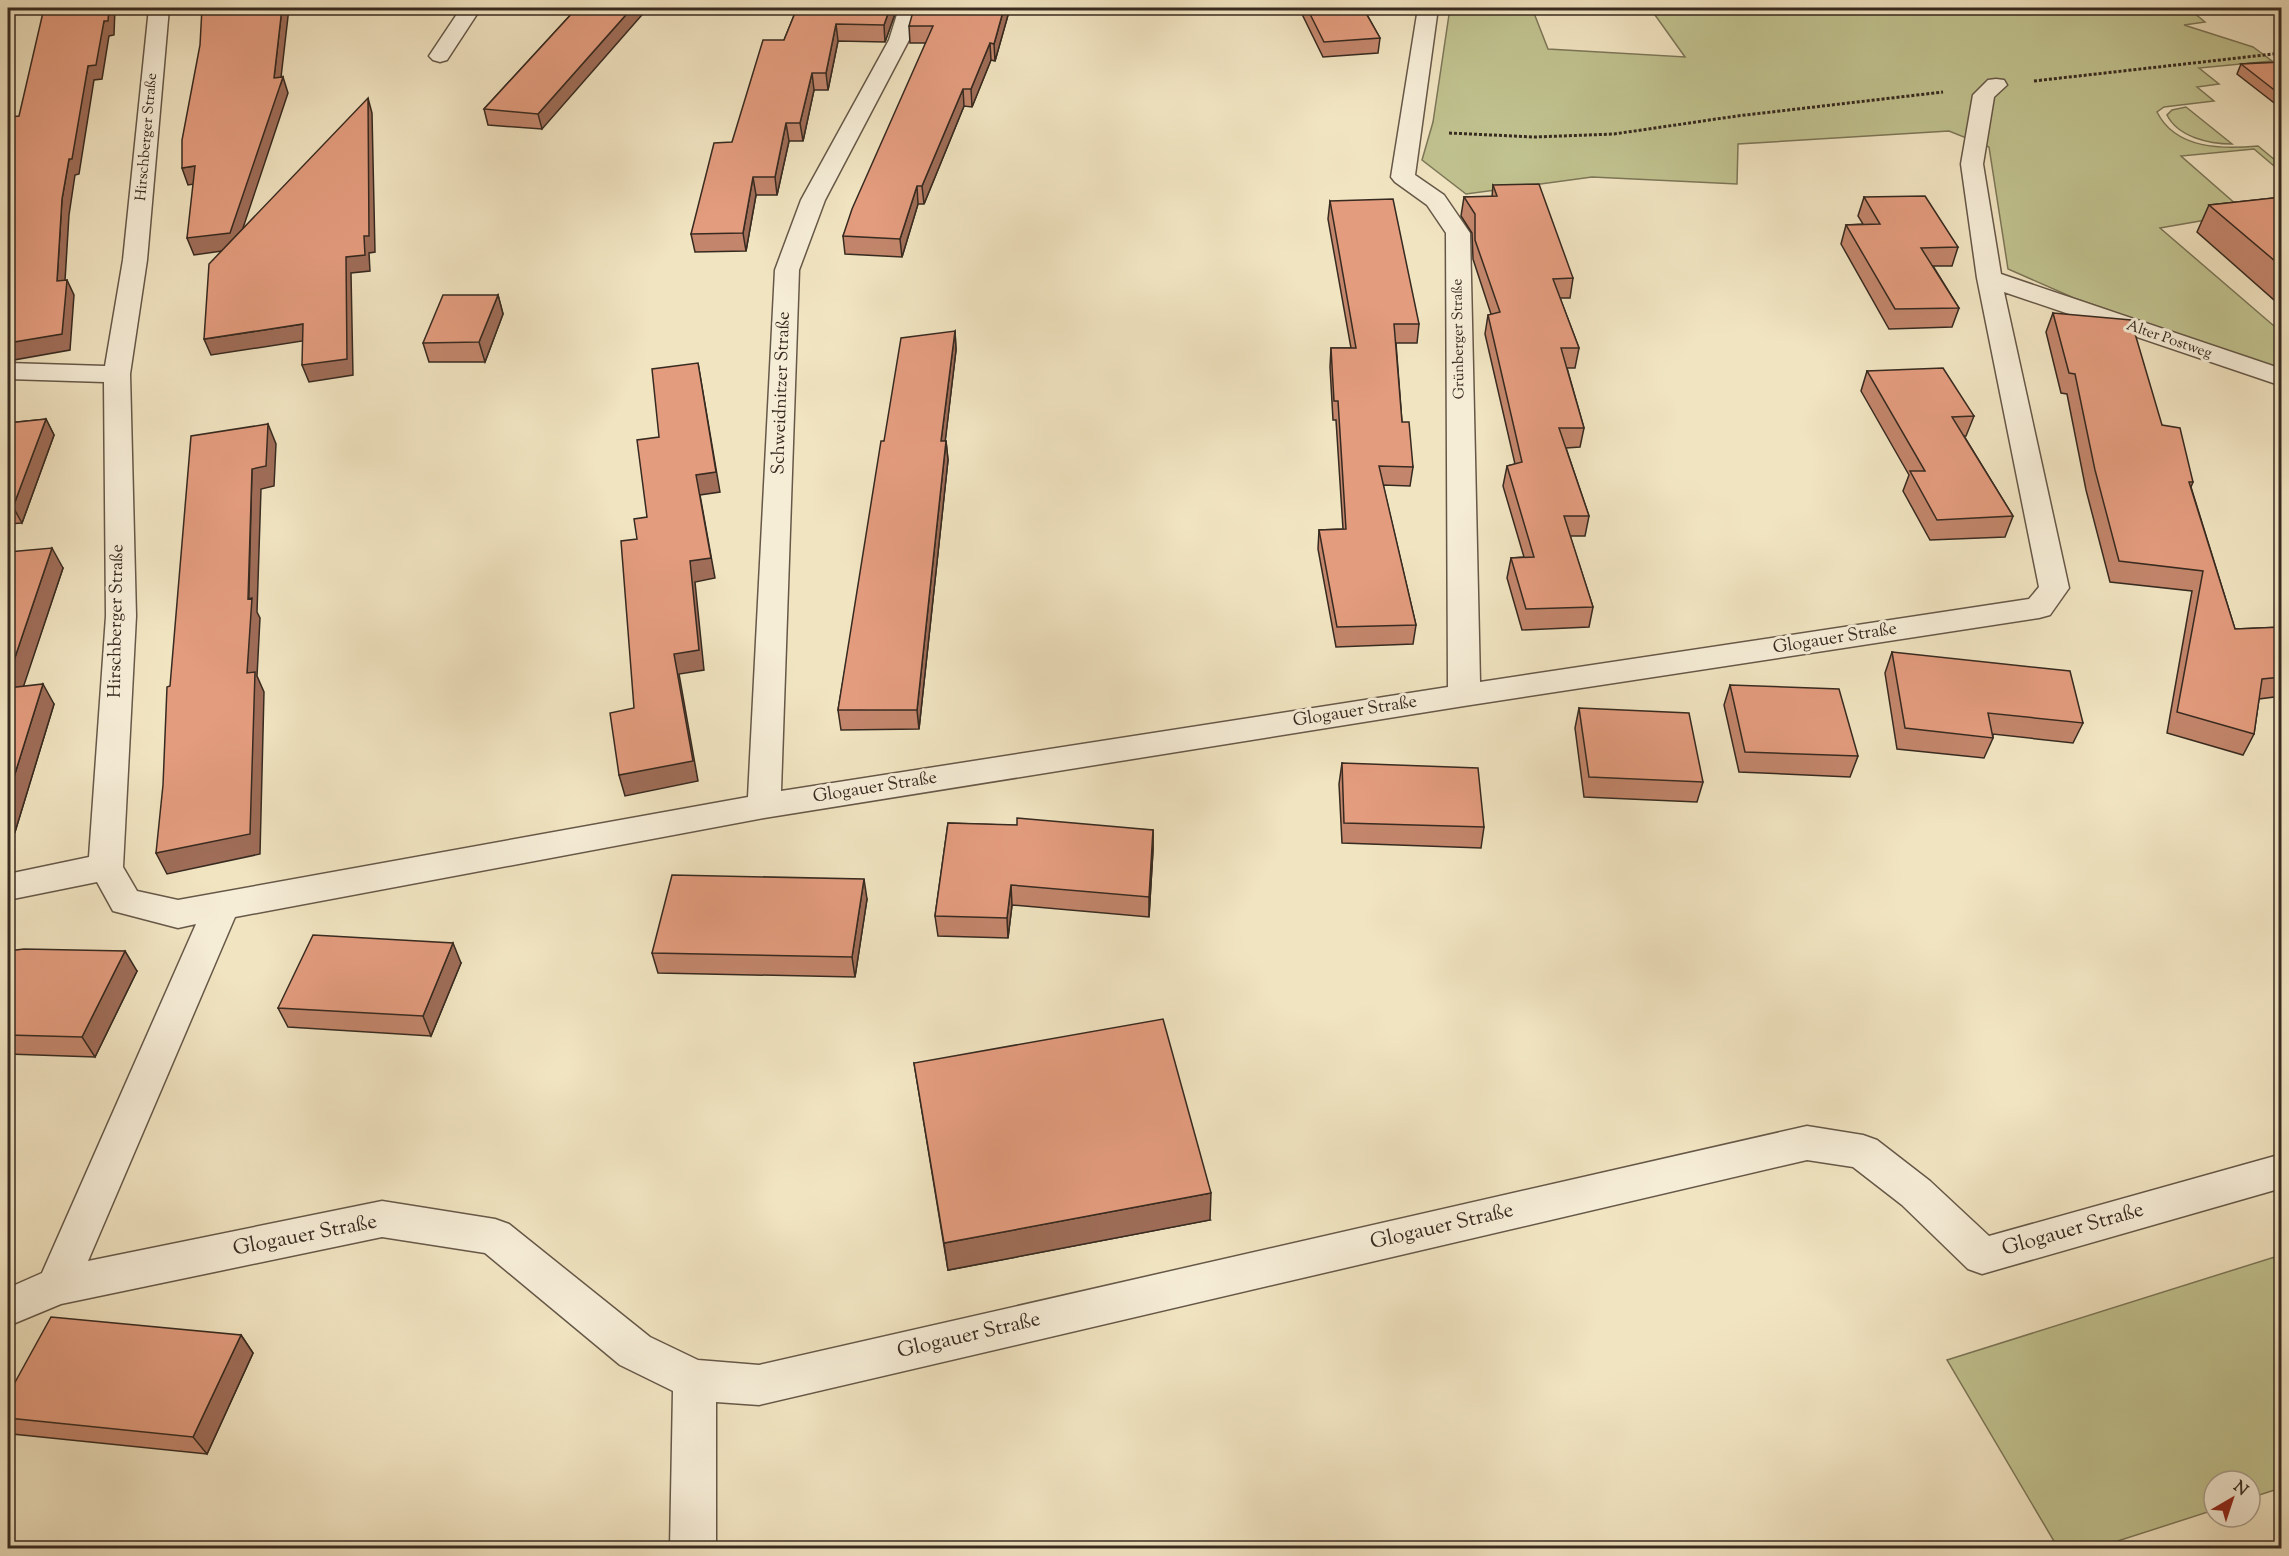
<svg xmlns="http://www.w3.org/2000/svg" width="2289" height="1556" font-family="'Sorts Mill Goudy',serif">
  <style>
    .green { fill: #c0c28f; stroke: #7c7658; stroke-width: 1.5 }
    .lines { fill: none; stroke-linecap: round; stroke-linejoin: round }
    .minor-casing { stroke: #665848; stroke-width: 3 }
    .path { stroke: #372a20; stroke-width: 3; stroke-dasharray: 3 2; stroke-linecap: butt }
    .minor { fill: #f6edd7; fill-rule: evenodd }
    .wall { fill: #c3866c; stroke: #372a20; stroke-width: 1.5 }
    .shaded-wall { fill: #9f6d58; stroke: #372a20; stroke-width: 1.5 }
    .building { fill: #e39c7e; stroke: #372a20; stroke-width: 1.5 }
    .labels { text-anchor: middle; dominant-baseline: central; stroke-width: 6; stroke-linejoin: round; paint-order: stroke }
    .far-street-label { font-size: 15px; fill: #372a20; stroke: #f6edd7 }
    .street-label { font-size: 18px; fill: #372a20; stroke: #f6edd7 }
    .near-street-label { font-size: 21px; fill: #372a20; stroke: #f6edd7 }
  </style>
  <rect width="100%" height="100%" fill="#f1e4c1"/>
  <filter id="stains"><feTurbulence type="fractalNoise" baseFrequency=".00333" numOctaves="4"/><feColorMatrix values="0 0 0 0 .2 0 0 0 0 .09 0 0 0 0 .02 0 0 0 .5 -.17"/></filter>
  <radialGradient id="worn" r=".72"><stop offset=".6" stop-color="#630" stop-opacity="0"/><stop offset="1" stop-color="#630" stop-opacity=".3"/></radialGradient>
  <path class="green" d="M1450,8H1532L1548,49L1685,57L1650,8H2188L2205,22L2184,25L2253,47L2272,61L2199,68L2219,84L2197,87L2214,101L2164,107L2157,112C2176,150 2223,149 2258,146L2281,165V172L2254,149L2181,156L2246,213L2160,228L2281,332V370L2074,298L2008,269L1989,147L1949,131L1738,144L1737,184L1592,177L1466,194L1422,160L1433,122Z
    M2186,107L2232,144C2209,144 2178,137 2167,115L2172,110Z
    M2281,1255V1488L2250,1498V1481H2214V1510L2096,1548H2058L1947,1360Z"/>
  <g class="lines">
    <defs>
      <path id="minor" d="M149,8H169L147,260L130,374L136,616L123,867L137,891L178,900L748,797L775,270L801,200L889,40L899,8H919L909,40L825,200L799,270L781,791L1448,687L1446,233L1427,205L1395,182L1391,177L1418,8H1438L1415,175L1444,195L1470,233L1480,682L2029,599L2039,587L1977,278L1961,164L1973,95L1988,80L1996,79L2004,80L2007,85L1994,97L1983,164L2001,274L2282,369V386L2004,292L2069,588L2050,615L2039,618L1464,706L764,818L235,917L88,1261L382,1201L495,1219L509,1224L650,1337L698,1360L759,1365L1807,1126L1863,1135L1877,1140L1930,1181L1989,1236L2282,1154V1188L1982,1274L1968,1269L1902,1205L1853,1167L1807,1160L759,1405L716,1402V1548H670L673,1391L620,1365L485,1253L382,1237L61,1304L8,1326V1288L42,1273L196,924L178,928L113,911L97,882L8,900V874L89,857L106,616L104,382L8,379V363L105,366L123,260Z
        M461,8H481L447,60L440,62L433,60L429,56Z"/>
    </defs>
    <use href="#minor" class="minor-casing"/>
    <path class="path" d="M2034,81L2282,53
      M1449,133L1534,137L1614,134L1737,116L1943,92"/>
    <use href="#minor" class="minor"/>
  </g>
  <path class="wall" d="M797,8H897L885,42L838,41L828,90H814L803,141H789L777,195H756L746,251L695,252L691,234L732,142L784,40Z
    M1010,8L995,61L991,60L972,107L964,106L924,204H918L902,257L845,254L843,236L926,43H910L909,26Z
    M1299,8H1383V10L1365,11L1380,38L1378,53L1323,57Z
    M575,10L542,129L488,125L484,109Z
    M2282,62V109L2237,74L2241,64Z
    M1493,185L1573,278L1570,298H1560L1579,348L1575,368H1567L1584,428L1580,447L1566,448L1589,516L1585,536H1570L1593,607L1589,627L1522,630L1507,578L1511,558L1524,557L1503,486L1507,466L1515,464L1485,334L1488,315L1491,314L1473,259L1472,233L1461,216L1464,197H1492Z
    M1864,197L1958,247L1952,266H1933L1959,308L1952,327L1889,329L1841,244L1846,225L1863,224L1858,216Z
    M2282,197V307L2197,232L2209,205Z
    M1330,201L1419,324L1417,343H1396L1402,422L1413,467L1410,486L1383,485L1416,625L1413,644L1336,647L1318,549L1319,530L1343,529L1336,420H1333L1330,367L1331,348H1351L1328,219Z
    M498,295L503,314L485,362H429L423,343Z
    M2053,313L2162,425L2193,482L2191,487L2235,629L2282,627V696L2259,699L2254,734L2243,755L2167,733L2192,591L2110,582L2086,490L2067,394L2061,393L2046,332Z
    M955,331L956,350L945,441H946L948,460L919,729L841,730L838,710L884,441Z
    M1867,371L1974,416L1966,436H1964L2013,516L2005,537L1930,540L1903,491L1909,475L1861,391Z
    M46,419L54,435L22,523L8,524V423Z
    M8,552L63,568L23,686L54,704L15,832L8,833Z
    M1892,652L2083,723L2073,743L1993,734V738L1984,758L1897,749L1885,673Z
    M1730,685L1858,756L1850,777L1739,772L1724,705Z
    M1579,708L1703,782L1697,802L1584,797L1575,728Z
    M1342,763L1484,827L1481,848L1342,843L1339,784Z
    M948,823L1153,830V850L1149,917L1012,905L1008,938L938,936L935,916Z
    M867,899L855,977L658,973L652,953Z
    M8,951L137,971L95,1057L8,1054Z
    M461,963L431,1036L288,1027L278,1008Z
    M914,1063L1210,1220L948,1270Z
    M241,1335L253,1353L207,1454L12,1434L8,1429V1395Z"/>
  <path class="shaded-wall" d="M109,8H115L114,35L109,36L102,79L94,80L79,174L75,175L69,215L64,297L57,281L62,199L69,159L88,66Z
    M282,8H289L280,86L283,77L288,93L236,249L194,255L187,238L274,78Z
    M632,8H648L542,129L538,114Z
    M890,8H897L885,42L884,25Z
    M1004,8H1010L995,61L994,44Z
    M836,24L838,41L828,90L826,73Z
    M990,43L991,60L972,107L971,89Z
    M812,73L814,90L803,141L800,123Z
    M963,89L964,106L924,204L922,186Z
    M368,98L372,113L375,252L369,253L370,271L351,273L353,375L309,382L302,365L346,257L364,236Z
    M786,123L789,141L777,195L775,177Z
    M195,166L201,183L188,185L182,168Z
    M753,177L756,195L746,251L743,233Z
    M917,186L918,204L902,257L900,239Z
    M67,280L74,295L70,350L8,361V343Z
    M498,295L503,314L485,362L479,342Z
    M303,324L309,340L211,355L204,339Z
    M955,331L956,350L943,460L941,441Z
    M698,363L720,492L700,495L715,578L695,582L704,670L679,674L698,781L625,796L619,775L674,654L690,561L696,475Z
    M46,419L54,435L22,523L13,507Z
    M268,424L276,444L274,486L261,489L257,612L260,618L257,676L264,692L260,854L167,874L156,853L247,673L252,469Z
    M946,441L948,460L919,729L917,710Z
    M52,548L63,568L16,709L8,695V678Z
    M43,684L54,704L15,832L8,820V796Z
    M1153,830V850L1149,917V897Z
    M864,879L867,899L855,977L852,957Z
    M1011,885L1012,905L1008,938L1007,918Z
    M453,943L461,963L431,1036L423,1016Z
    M125,951L137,971L95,1057L82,1037Z
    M1211,1193L1210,1220L948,1270L944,1243Z
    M241,1335L253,1353L207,1454L193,1437Z"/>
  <path class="building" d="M44,8H109L108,21H104L96,65L88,66L72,159H69L62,199L57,281L67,280L62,334L8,343V126L10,117L19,116Z
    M202,8H282L274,78L283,77L230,233L187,238L195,166L182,168V140L200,45Z
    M576,8H632L538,114L484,109L575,10Z
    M797,8H890L884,25L836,24L826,73H812L800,123H786L775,177H753L743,233L691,234L714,143L732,142L763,40H784Z
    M914,8H1004L994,44L990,43L971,89H963L922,186H917L900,239L843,236L852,209L933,26H909Z
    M1307,8H1363L1380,38L1324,42Z
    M2282,62V96L2241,64Z
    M368,98L369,236H364L365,255L346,257L347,359L302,365L303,324L204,339L209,264Z
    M1539,184L1573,278L1553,279L1579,348H1561L1584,428H1559L1589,516H1564L1593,607L1526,609L1511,558L1534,557L1507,466L1522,462L1488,315L1500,312L1475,240V214L1464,197L1497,196L1493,185Z
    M1925,196L1958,247L1921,248L1959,308L1895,309L1846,225L1880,224L1864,197Z
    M2282,197V267L2209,205Z
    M1393,199L1419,324H1394L1402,422H1409L1413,467L1379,466L1416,625L1337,627L1319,530L1346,529L1338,401H1334L1331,348H1356L1330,201Z
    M443,295H498L479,342L423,343Z
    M2053,313L2131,320L2162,425L2180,428L2193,482H2189L2235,629L2282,627V677L2262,679L2254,734L2177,712L2203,571L2119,561L2095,470L2075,374L2069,373Z
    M955,331L941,441H946L917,710H838L881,441H884L901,338Z
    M698,363L716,472L696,475L711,558L690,561L699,650L674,654L693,761L619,775L610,713L634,708L621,541L637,539L634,519L647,517L637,440L659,437L652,369Z
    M1943,368L1974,416L1952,417L2013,516L1937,520L1910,471H1925L1867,371Z
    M46,419L13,507H8V423Z
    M268,424L266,466L252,469L248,599L252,598L247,673L255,672L250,834L156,853L163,785L167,687L170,686L191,436Z
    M52,548L8,678V552Z
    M1892,652L2070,671L2083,723L1988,713L1993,738L1905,728Z
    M43,684L8,796V688Z
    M1730,685L1839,689L1858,756L1745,752Z
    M1579,708L1689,713L1703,782L1589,777Z
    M1342,763L1478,768L1484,827L1344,823Z
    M1017,818L1153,830L1149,897L1011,885L1007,918L935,916L948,823L1017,825Z
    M672,875L864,879L852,957L652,953Z
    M313,935L453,943L423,1016L278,1008Z
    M24,949L125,951L82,1037L8,1035V951Z
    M1163,1019L1211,1193L944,1243L914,1063Z
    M51,1317L241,1335L193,1437L8,1418V1395Z"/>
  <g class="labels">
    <g class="far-street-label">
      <text transform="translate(147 137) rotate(-85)">Hirschberger Straße</text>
      <text transform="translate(1459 339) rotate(-91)">Grünberger Straße</text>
      <text transform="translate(2169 340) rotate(19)">Alter Postweg</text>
    </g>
    <g class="street-label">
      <text transform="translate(782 393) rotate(-88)">Schweidnitzer Straße</text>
      <text transform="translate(117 621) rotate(-89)">Hirschberger Straße</text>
      <text transform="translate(1835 639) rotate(-9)">Glogauer Straße</text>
      <text transform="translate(1355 712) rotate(-9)">Glogauer Straße</text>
      <text transform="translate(875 788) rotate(-9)">Glogauer Straße</text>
    </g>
    <g class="near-street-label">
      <text transform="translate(1442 1227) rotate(-13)">Glogauer Straße</text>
      <text transform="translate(2073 1230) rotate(-16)">Glogauer Straße</text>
      <text transform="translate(305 1236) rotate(-11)">Glogauer Straße</text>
      <text transform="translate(969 1336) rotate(-13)">Glogauer Straße</text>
    </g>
  </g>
  <rect width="2289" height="1556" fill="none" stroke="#f1e4c1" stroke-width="30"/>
  <rect x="9" y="9" width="2271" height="1538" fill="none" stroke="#372a20" stroke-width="3"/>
  <rect x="15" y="15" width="2259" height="1526" fill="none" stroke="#372a20" stroke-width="1.5"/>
  <g transform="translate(2232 1499) rotate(39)"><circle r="28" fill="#f6edd7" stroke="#aa9f8e" stroke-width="1.5"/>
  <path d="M0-4.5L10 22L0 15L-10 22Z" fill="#8f2418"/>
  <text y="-9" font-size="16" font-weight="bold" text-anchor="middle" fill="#372a20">N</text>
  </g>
  <rect width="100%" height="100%" filter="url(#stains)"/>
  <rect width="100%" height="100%" fill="url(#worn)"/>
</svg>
